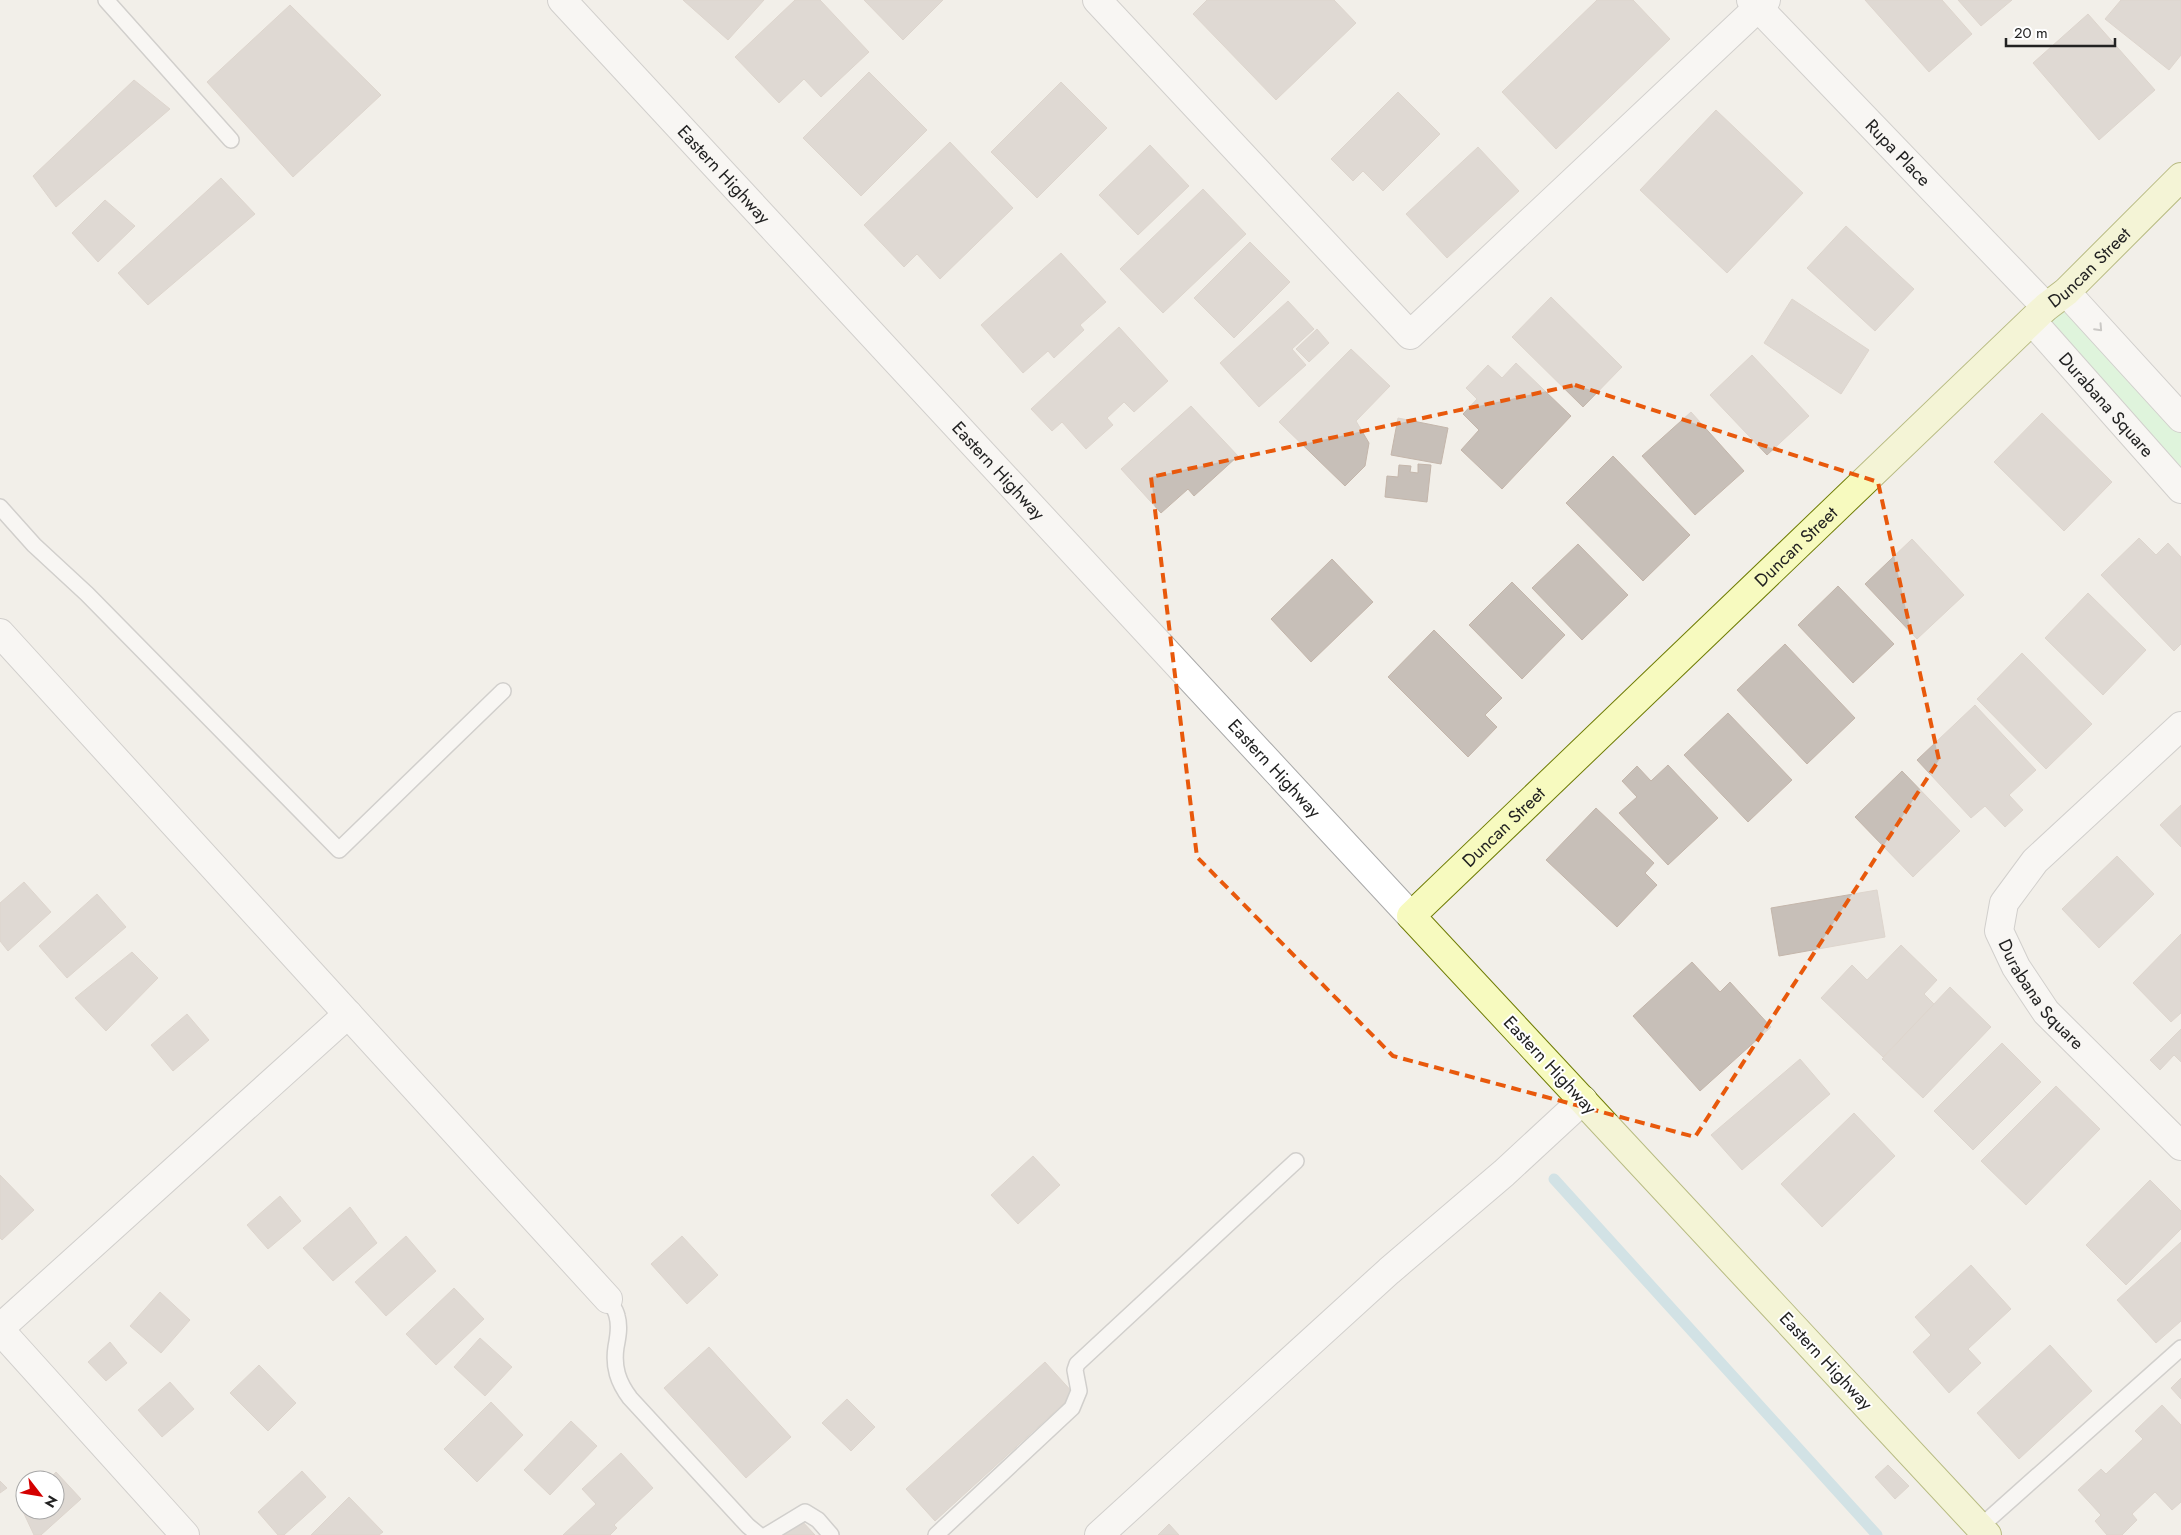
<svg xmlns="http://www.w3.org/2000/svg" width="2181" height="1535" font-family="Jost,sans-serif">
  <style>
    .park { fill: #c8facc }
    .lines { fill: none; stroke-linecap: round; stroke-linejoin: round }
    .stream { stroke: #aad3df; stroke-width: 11 }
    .building { fill: #c7bfb8; stroke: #c4b6ab }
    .lane-casing { stroke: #a9a9a9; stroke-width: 18 }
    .street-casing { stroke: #a9a9a9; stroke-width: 30 }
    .secondary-casing { stroke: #707d05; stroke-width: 30 }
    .lane { stroke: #fff; stroke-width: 15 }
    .street { stroke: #fff; stroke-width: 28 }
    .secondary { stroke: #f7fabf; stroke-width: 28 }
    .oneway { stroke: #9c9c9c }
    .marked { fill: none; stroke: #e8590c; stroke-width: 4; stroke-dasharray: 10 6; stroke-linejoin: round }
    .labels { text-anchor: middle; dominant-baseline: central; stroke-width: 4; stroke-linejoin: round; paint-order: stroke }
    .street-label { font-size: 18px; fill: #222; stroke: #fff }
  </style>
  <rect width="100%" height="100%" fill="#f2efe9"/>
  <path class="park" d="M2079,294L2181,408V479L2046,323Z"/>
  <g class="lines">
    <path class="stream" d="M1554,1179L1877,1535"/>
  </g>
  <path class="building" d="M683,0H764L728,40Z
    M795,0H820L869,52L821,97L804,79L779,103L735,57Z
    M864,0H943L903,40Z
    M1207,0H1334L1356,23L1276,100L1193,14Z
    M1597,0H1633L1670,39L1556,149L1502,92Z
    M1865,0H1942L1972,34L1929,72Z
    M1958,0H2012L1981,26Z
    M2121,0H2181V55L2169,70L2105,19Z
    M290,5L381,95L293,177L207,82Z
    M2088,14L2155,90L2099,140L2033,63Z
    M869,72L927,130L861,196L803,138Z
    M134,80L170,109L56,207L33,176Z
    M1061,82L1107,128L1037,198L991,152Z
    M1398,92L1440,134L1383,191L1363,171L1353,181L1331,159Z
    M1716,110L1803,193L1727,273L1640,190Z
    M950,142L1013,208L940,279L917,254L904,267L864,225Z
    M1150,145L1189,186L1138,235L1099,195Z
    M1478,147L1519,191L1447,258L1406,214Z
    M221,178L255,214L148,305L118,273Z
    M1203,189L1246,234L1163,313L1120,269Z
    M105,200L135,226L98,262L72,233Z
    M1846,226L1914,289L1875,331L1807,268Z
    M1250,242L1290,282L1234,338L1194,298Z
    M1061,253L1106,302L1080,325L1084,330L1054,358L1048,351L1023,373L981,325Z
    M1551,297L1622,367L1583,407L1512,337Z
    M1792,299L1869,350L1841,394L1764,343Z
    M1288,301L1314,329L1292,349L1306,365L1259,407L1220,363Z
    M1119,327L1168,381L1134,412L1124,402L1107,418L1113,425L1086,449L1062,422L1052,431L1031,409Z
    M1317,329L1329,343L1309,362L1296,349Z
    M1351,349L1390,386L1356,421L1369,443L1365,466L1345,486L1279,422Z
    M1752,355L1809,416L1767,455L1710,395Z
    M1516,363L1571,416L1502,489L1461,450L1479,430L1463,414L1477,399L1466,388L1488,365L1502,378Z
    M1191,406L1238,456L1194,496L1188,489L1161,513L1121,469Z
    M1691,412L1744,471L1695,515L1642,456Z
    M2042,413L2112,482L2064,531L1994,462Z
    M1398,418L1448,428L1441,464L1391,455Z
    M1613,456L1690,535L1643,581L1566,503Z
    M1418,464L1431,465L1427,502L1385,497L1387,476L1398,477L1399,465L1411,466L1410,472L1418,473Z
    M2139,538L2156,555L2168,543L2181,557V644L2174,651L2101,575Z
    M1912,539L1964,595L1917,639L1865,584Z
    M1578,544L1628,595L1582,640L1532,588Z
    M1332,559L1373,602L1311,662L1271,619Z
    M1512,582L1565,635L1522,679L1469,625Z
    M1838,586L1894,644L1853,683L1798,625Z
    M2088,593L2146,650L2103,695L2045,638Z
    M1434,630L1502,698L1485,715L1497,727L1468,757L1388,677Z
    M1785,644L1855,718L1807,764L1737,690Z
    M2022,653L2092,724L2046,769L1977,699Z
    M1975,705L2036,770L2009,795L2023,810L2005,827L1985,806L1971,818L1917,760Z
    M1728,713L1792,780L1748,822L1684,755Z
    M1668,765L1718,818L1668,865L1619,813L1637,797L1622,781L1637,766L1651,781Z
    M1902,771L1960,831L1913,877L1855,817Z
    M2181,805V847L2160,825Z
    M1596,808L1654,863L1645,873L1657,885L1617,927L1546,860Z
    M2117,856L2154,894L2099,948L2062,909Z
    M24,882L51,912L8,951L0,941V903Z
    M1877,890L1885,937L1779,956L1771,908Z
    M97,894L126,927L67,978L39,946Z
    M2181,934V1013L2171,1022L2133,983Z
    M1901,945L1937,980L1924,994L1934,1004L1883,1057L1821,998L1852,965L1867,980Z
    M132,952L158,978L106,1031L75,998Z
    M1692,962L1720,992L1730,982L1771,1027L1700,1091L1633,1016Z
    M1950,987L1991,1027L1923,1098L1882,1059Z
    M187,1014L209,1040L173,1071L151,1045Z
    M2181,1029V1062L2174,1055L2160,1070L2150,1060Z
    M2002,1043L2041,1082L1973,1150L1934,1111Z
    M1800,1059L1830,1094L1742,1170L1711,1135Z
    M2056,1086L2100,1129L2026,1205L1981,1161Z
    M1854,1113L1895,1156L1822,1227L1781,1184Z
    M1033,1156L1060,1185L1018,1224L991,1195Z
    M0,1175L34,1210L2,1240L0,1238Z
    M2150,1180L2181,1211V1229L2126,1285L2086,1245Z
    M280,1196L301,1221L268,1249L247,1225Z
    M350,1207L377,1243L333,1281L303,1248Z
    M406,1236L436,1271L386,1316L355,1282Z
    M682,1236L718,1275L687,1304L651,1264Z
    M2181,1242V1321L2156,1343L2117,1300Z
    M1971,1265L2011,1309L1968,1349L1981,1363L1949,1393L1913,1352L1931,1335L1915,1317Z
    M454,1288L484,1319L436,1365L406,1334Z
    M160,1292L190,1320L161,1353L130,1326Z
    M480,1338L512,1367L485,1396L454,1367Z
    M110,1342L127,1363L106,1381L88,1362Z
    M2050,1345L2092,1391L2019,1459L1977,1413Z
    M709,1347L791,1437L746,1478L664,1388Z
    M1045,1362L1074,1394L935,1521L906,1489Z
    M259,1365L296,1403L268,1431L230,1393Z
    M2181,1378V1399L2171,1388Z
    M170,1382L194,1409L162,1437L138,1410Z
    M847,1399L875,1427L851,1451L822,1423Z
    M491,1402L523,1435L477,1482L444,1449Z
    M2162,1405L2181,1425V1502L2172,1510L2155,1492L2132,1514L2137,1520L2122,1535H2107L2095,1521L2101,1515L2078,1490L2101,1469L2106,1474L2143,1439L2135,1431Z
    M571,1421L597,1446L550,1495L524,1470Z
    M621,1453L653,1488L614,1525L617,1528L610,1535H563L596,1504L582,1489Z
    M1888,1465L1909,1486L1895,1499L1875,1477Z
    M302,1471L326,1497L284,1535H278L258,1512Z
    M56,1472L81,1499L41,1535H34L20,1505L25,1501V1510H55V1480H48Z
    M0,1481L7,1488L0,1493Z
    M349,1497L383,1532L379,1535H311Z
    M800,1519L815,1535H784Z
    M1169,1524L1179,1535H1158Z"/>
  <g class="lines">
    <defs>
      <path id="lane" d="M106,0L231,140
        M0,507L34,545L87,594L339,850L503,691
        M608,1299C611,1304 616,1310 617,1316C620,1326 618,1337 616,1347C613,1367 618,1382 630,1398L748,1526L759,1535
        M1980,1527L2181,1348
        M767,1535L805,1512L818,1520L831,1535
        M936,1535L1072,1408L1079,1391L1075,1370L1077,1364L1296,1161"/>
      <g id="street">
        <path id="s1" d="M562,0L1411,916"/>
        <path d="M1097,0L1410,335L1766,0"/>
        <path id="s2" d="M1751,0L2046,307"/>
        <path d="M2066,292L2181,418"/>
        <path id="s3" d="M2032,321L2181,489"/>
        <path d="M0,633L608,1299"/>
        <path id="s4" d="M2181,726L2035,861L2004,903L1999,931L2016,967L2046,1012L2181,1146"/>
        <path d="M0,1328L348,1014"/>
        <path d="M0,1330L185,1535"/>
        <path d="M1099,1535L1389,1271L1504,1173L1583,1100"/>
      </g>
      <g id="secondary">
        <path id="s5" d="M1987,1535L1411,916L2046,307L2066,292L2181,177"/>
      </g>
    </defs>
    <use href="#lane" class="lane-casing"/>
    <use href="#street" class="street-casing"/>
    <use href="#secondary" class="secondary-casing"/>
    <use href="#lane" class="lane"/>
    <use href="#street" class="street"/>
    <use href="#secondary" class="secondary"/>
  </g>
  <defs><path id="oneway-chevron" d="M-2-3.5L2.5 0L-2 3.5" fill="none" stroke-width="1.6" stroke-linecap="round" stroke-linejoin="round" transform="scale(1.25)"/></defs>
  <use class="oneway" href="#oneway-chevron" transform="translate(2099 328) rotate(47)"/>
  <path d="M0 0H2181V1535H0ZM1575,385L1878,482L1939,760L1695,1137L1393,1056L1197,857L1151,477Z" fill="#f2efe9" fill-opacity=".55" fill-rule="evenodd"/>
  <path class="marked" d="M1575,385L1878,482L1939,760L1695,1137L1393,1056L1197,857L1151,477Z"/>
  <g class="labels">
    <g class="street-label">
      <text stroke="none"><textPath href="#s2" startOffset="212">Rupa Place</textPath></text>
      <text stroke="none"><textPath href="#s1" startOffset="238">Eastern Highway</textPath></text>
      <text stroke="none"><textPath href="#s5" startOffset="1784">Duncan Street</textPath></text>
      <text stroke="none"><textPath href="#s3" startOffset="112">Durabana Square</textPath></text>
      <text stroke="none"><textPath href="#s1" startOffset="642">Eastern Highway</textPath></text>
      <text stroke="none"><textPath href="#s5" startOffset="1379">Duncan Street</textPath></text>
      <text stroke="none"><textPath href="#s1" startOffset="1048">Eastern Highway</textPath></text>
      <text stroke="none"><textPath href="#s5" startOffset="974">Duncan Street</textPath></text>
      <text stroke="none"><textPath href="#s4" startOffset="356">Durabana Square</textPath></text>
      <text transform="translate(1550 1065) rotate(47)">Eastern Highway</text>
      <text transform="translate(1826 1361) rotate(47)">Eastern Highway</text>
    </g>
  </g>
  <g transform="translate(40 1495) rotate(121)"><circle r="24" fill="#ffffff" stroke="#a7a7a7"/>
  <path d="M0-4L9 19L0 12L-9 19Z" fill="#d40000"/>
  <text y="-8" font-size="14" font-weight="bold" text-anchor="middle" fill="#222222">N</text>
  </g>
  <path d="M2006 38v8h109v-8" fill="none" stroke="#222222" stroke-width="2.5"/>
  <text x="2014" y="38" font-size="15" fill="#222222" stroke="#ffffff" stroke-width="4" paint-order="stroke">20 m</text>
</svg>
